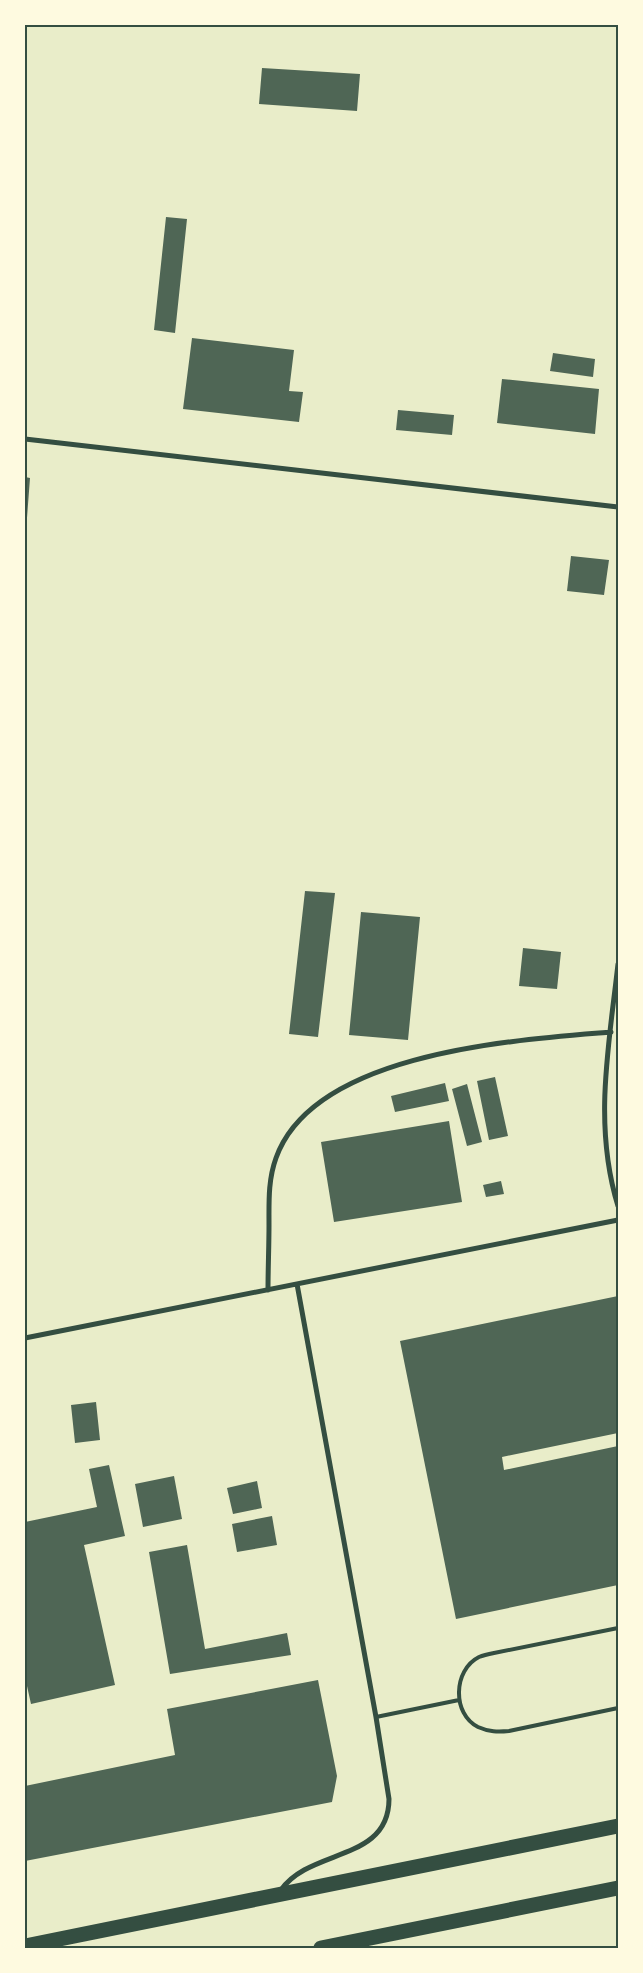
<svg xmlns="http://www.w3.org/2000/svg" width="643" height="1973" font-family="Mulish,sans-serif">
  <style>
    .building { fill: #4f6655 }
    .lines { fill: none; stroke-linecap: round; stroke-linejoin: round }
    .service { stroke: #344e41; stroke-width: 4 }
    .minor { stroke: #344e41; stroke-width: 5 }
    .motorway { stroke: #344e41; stroke-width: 15 }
    .neatline { fill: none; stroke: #344e41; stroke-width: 2 }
  </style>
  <rect width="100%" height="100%" fill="#e9edc9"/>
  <path class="building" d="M262,68L360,74L357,111L259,104Z
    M166,217L187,219L175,333L154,330Z
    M192,338L294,350L289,391L303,392L299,422L183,409Z
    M553,353L595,359L593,377L550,371Z
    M502,379L599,389L595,434L497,423Z
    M398,410L454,415L452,435L396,430Z
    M25,477L30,478L26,531H25Z
    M571,556L609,560L604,595L567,591Z
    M305,891L335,893L318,1037L289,1034Z
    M361,912L420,917L408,1040L349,1035Z
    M523,948L561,952L557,989L519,986Z
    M495,1077L508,1136L489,1140L477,1081Z
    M445,1083L449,1101L395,1112L391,1096Z
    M467,1084L482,1142L467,1146L452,1089Z
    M449,1121L462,1202L334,1222L321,1142Z
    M501,1181L504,1194L486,1197L483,1185Z
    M618,1296V1433L502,1457L504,1470L618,1446V1585L456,1619L400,1341Z
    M96,1402L100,1440L75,1443L71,1405Z
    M109,1465L125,1536L84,1545L115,1685L31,1704L25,1677V1522L97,1507L89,1469Z
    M174,1476L182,1519L143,1527L135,1484Z
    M257,1481L262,1508L233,1514L227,1488Z
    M272,1516L277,1545L237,1552L232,1524Z
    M187,1545L205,1649L287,1633L291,1655L170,1674L149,1552Z
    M318,1680L337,1776L332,1802L25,1861V1786L175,1755L167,1709Z"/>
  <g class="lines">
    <path class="service" d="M618,1628L494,1653C489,1654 484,1655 479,1657C453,1670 452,1714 478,1727C489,1732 498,1732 509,1731L618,1708
      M376,1717L459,1700"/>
    <path class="minor" d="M25,439L618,507
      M618,964C609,1045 593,1125 618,1206
      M268,1290C268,1268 269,1247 269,1225C269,1202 268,1180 276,1158C314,1052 515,1040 611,1032
      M25,1338L618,1220
      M281,1890C310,1848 389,1862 389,1799L376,1717L297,1284"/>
    <path class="motorway" d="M25,1946L618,1826
      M321,1948L618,1888"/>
  </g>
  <rect width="643" height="1973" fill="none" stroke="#fefae0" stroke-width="52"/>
  <rect x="26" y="26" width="591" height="1921" class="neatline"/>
</svg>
